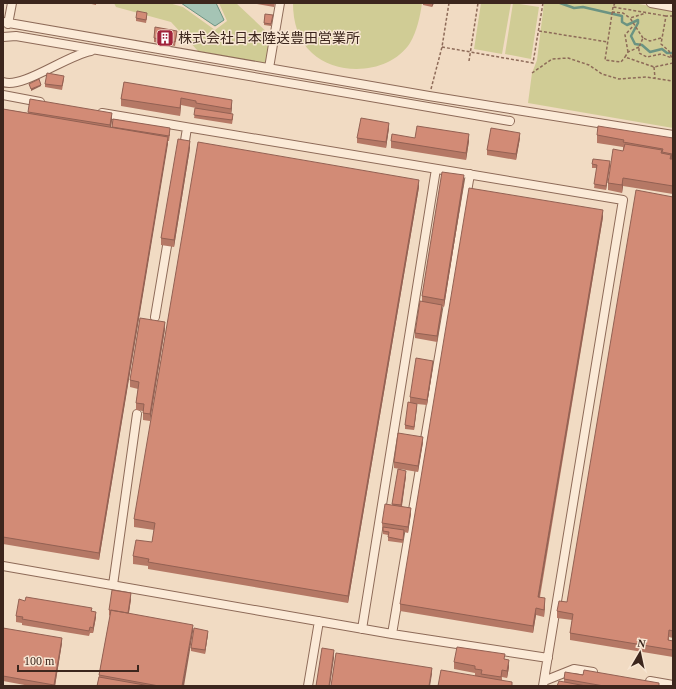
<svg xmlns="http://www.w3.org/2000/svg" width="676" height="689" font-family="'Times New Roman','Noto Sans JP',serif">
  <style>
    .green { fill: #d0cc95 }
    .water { fill: #a5c4b5; stroke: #6b9382 }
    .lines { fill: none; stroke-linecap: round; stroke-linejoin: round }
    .stream { stroke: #6b9382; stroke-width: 2.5 }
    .minor-casing { stroke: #8d6a58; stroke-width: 10 }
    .path { stroke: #8d6a58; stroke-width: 1.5; stroke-dasharray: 3 2; stroke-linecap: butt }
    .minor { stroke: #fbead7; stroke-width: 8 }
    .wall { fill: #b57865 }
    .shaded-wall { fill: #936153 }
    .building { fill: #d28b76; stroke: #936153 }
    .labels { text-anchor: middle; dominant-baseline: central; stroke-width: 3; stroke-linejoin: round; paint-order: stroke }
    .poi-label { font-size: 14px; fill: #3c261d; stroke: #f8e6d3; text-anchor: start }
  </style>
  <rect width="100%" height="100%" fill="#f1dbc3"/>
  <path class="green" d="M114,3H169L183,7L215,30L227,21L219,3H236L271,36L266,64L198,51L171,22L116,7Z
    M293,3H422C420,17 417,31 410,43C390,74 338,77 312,53C298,40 293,22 293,3Z
    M481,3H511L502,54L474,49Z
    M513,3L539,7L531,59L505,54Z
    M544,3H633L673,10V128L528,103L532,73L537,60Z"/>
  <path class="water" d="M181,3H216L224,20L215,26Z"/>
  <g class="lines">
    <path class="stream" d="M560,3L574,8L583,7L622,16V22L627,25L638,20V23L631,36L635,44L642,45L650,52L662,49L667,53H673"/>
    <defs>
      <path id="minor" d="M651,3L673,7
        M3,22L429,96L673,135
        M8,24L12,3
        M3,37L16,36L510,121
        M269,68L280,3
        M3,82C23,89 67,55 91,51
        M3,95L40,102
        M102,113L623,200L543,686
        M184,147L187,128
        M155,317L167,246
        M3,566L392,634L548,658
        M113,585L137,414
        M362,629L436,169
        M392,634L470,174
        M544,681L574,669L593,672
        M650,681L673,685
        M308,686L319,621"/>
    </defs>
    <use href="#minor" class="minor-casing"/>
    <path class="path" d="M615,3L613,7L666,16
      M613,7L605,60L621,62L625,57
      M612,12L623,13L630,18
      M673,16H666L661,44L669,51L673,61
      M539,31L608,42
      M643,38L630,18L646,13
      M661,38L650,41L643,38L639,47V53L647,57L661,54L672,58
      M442,47L533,63L543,3
      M639,47L628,52L625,57L654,67L673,63
      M628,52L625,35L633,26
      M469,61L478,3
      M654,67L655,78
      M532,73L552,59L568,58L589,65L602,74L619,79L646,77L673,81
      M431,89L442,47L449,3"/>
    <use href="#minor" class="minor"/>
  </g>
  <path class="wall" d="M87,3H96V5Z
    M257,3H275L274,7L257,4Z
    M423,3H434L432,7L423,5Z
    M265,14L273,17L271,26L264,25Z
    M147,17L146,23L136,21V18Z
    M177,34L175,46L154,42V38Z
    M64,79L62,90L45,87V84Z
    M124,82L232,107L231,114L233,118L232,124L194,118L196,108L181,105L180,116L121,106V99Z
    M3,109L28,113V112L112,120L111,127H112L113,119L170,134L169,141H168L99,560L3,544Z
    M389,128L386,148L357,143V138Z
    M597,135L673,138V194L623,186L622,193L608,190V183L623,151V147L597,143Z
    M415,138L469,141L466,160L391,148V141Z
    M520,138L516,160L487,155V150Z
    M190,148L174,247L161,245V238Z
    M592,164L610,165L606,190L594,188L597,168H592Z
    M464,182L444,307L442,306V310L437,342L415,338V333L422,302V296Z
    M419,187L348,603L148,569V566L133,564V556L152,542L154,530L134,527V519Z
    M673,197V638L669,637V640L673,641V657L570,640V633L572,620L557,618V611L567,602Z
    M603,217L540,597L545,605L544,617L536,615L533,633L400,611V604Z
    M165,329L150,421L143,420V411L136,410V403L138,389L130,387V380Z
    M433,366L427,405L417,404L414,430L405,429V425L410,402V397Z
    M423,442L418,472L394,468V462Z
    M398,469L406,476L402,506L411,513L408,533L404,532L403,543L388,541V535L383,534L382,523L392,505Z
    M131,599L129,613L184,686H97L110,616L109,615V610Z
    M92,611L96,617L93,633H90L89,636L22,625V623L16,622V616Z
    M3,628L62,643L55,686H30L3,681Z
    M208,634L205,654L191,651V648Z
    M505,659L509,667L507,678L502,677V680L512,686L475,676V673L454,669V662Z
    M564,679L659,686H557L564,682Z"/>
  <path class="shaded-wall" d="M432,3H434L432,7Z
    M41,85V86L31,91V89Z
    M181,98V105L180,116V108Z
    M232,100V107L231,116V109Z
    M112,113V120L110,132V125Z
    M389,123V128L386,148V142Z
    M520,133V138L516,160V154Z
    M469,134V141L466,160V153Z
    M168,137V144L99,560V553Z
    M190,141V148L174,247V240Z
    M610,161V165L606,190V186Z
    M464,175V182L444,307V300Z
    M623,178V186L622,193V185Z
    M419,180V187L348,603V596Z
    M603,210V217L538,604V597Z
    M442,305V310L437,342V336Z
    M165,322V329L150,421V414Z
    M433,361V366L427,405V400Z
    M417,404V407L414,430V427Z
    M423,437V442L418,472V466Z
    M406,471V476L401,511V505Z
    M411,508V513L408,533V527Z
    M131,593V599L128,618V613Z
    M545,598V605L544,617V610Z
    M536,608V615L533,633V626Z
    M96,612V617L93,633V628Z
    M193,625V632L184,686H182Z
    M208,631V634L205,654V650Z
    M62,638V643L55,686H54Z
    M334,650V658L330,686H329Z
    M509,660V667L507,678V671Z
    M432,668V674L430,686H429Z"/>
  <path class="building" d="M137,11L147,13L146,20L136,18Z
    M265,14L273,15L271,24L264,23Z
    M155,27L177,31L175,42L154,38Z
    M47,73L64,76L62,86L45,84Z
    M39,79L41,85L31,89L29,84Z
    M124,82L232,100L231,109L196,103V101L181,98L180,108L121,99Z
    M30,99L112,113L110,125L28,112Z
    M195,108L233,114L232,120L194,115Z
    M3,109L168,137L99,553L3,537Z
    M361,118L389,123L386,142L357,138Z
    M113,119L170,128L169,136L112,127Z
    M417,126L469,134L466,153L391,141L392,134L415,138Z
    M598,126L673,138V158H671L672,154L662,152L663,149L623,142L624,140L597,135Z
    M491,128L520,133L516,154L487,150Z
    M178,139L190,141L174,240L161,238Z
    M198,142L419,180L348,596L148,562L149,559L133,556L136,540L152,542L155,523L134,519Z
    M625,144L662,150L661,153L671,155L670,159H673V186L623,178L622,185L608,183L613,149L623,151Z
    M593,159L610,161L606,186L594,184L597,165L592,164Z
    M442,172L464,175L444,300L422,296Z
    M469,188L603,210L538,597L545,598L544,610L536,608L533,626L400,604Z
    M636,190L673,197V631L669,630L668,640L673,641V650L570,633L573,614L557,611L559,601L567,602Z
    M420,301L442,305L437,336L415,333Z
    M140,318L165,322L150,414L143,413L144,404L136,403L139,382L130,380Z
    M416,358L433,361L427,400L410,397Z
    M408,402L417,404L414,427L405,425Z
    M398,433L423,437L418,466L394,462Z
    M398,469L406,471L401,505L392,504Z
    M385,504L411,508L408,527L382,523Z
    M383,527L404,530L403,540L388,537L389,532L383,531Z
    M112,590L131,593L128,613L109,610Z
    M26,597L92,608L91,611L96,612L93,628L90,627L89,631L22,619L23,617L16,616L19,599L25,601Z
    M111,610L193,625L182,686H159L99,675Z
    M3,628L62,638L54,685L3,676Z
    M194,628L208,631L205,650L191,648Z
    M457,647L505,654L504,659L509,660L507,671L502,670L501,677L481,674L482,670L475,669V666L454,662Z
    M322,648L334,650L329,686H316Z
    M336,653L432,668L429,686H331Z
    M441,670L512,682V686H438Z
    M584,670L659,683V686H604L564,679L565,672L583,675Z
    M99,677L150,686H97Z
    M559,681L586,686H557Z"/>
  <defs>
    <symbol id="building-square" viewBox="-11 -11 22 22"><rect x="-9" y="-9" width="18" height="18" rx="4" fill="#a1233b" stroke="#f8e6d3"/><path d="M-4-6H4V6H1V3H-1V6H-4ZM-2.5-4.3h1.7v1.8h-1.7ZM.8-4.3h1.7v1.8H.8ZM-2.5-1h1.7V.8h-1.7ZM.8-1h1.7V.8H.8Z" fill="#fff"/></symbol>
  </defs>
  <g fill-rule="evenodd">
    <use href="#building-square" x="155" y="28" width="20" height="20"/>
  </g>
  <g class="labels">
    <g class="poi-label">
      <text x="178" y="38">株式会社日本陸送豊田営業所</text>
    </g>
  </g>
  <rect width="676" height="689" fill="none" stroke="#3c261d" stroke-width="8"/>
  <g transform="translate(640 653) rotate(9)" stroke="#f8e6d3" stroke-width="3" paint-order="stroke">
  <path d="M0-3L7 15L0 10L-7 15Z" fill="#3c261d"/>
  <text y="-6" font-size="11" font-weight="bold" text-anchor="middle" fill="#3c261d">N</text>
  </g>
  <path d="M18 665v6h120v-6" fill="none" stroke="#3c261d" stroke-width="2"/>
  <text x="24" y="665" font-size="12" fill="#3c261d" stroke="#f8e6d3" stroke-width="3" paint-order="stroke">100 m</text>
</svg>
